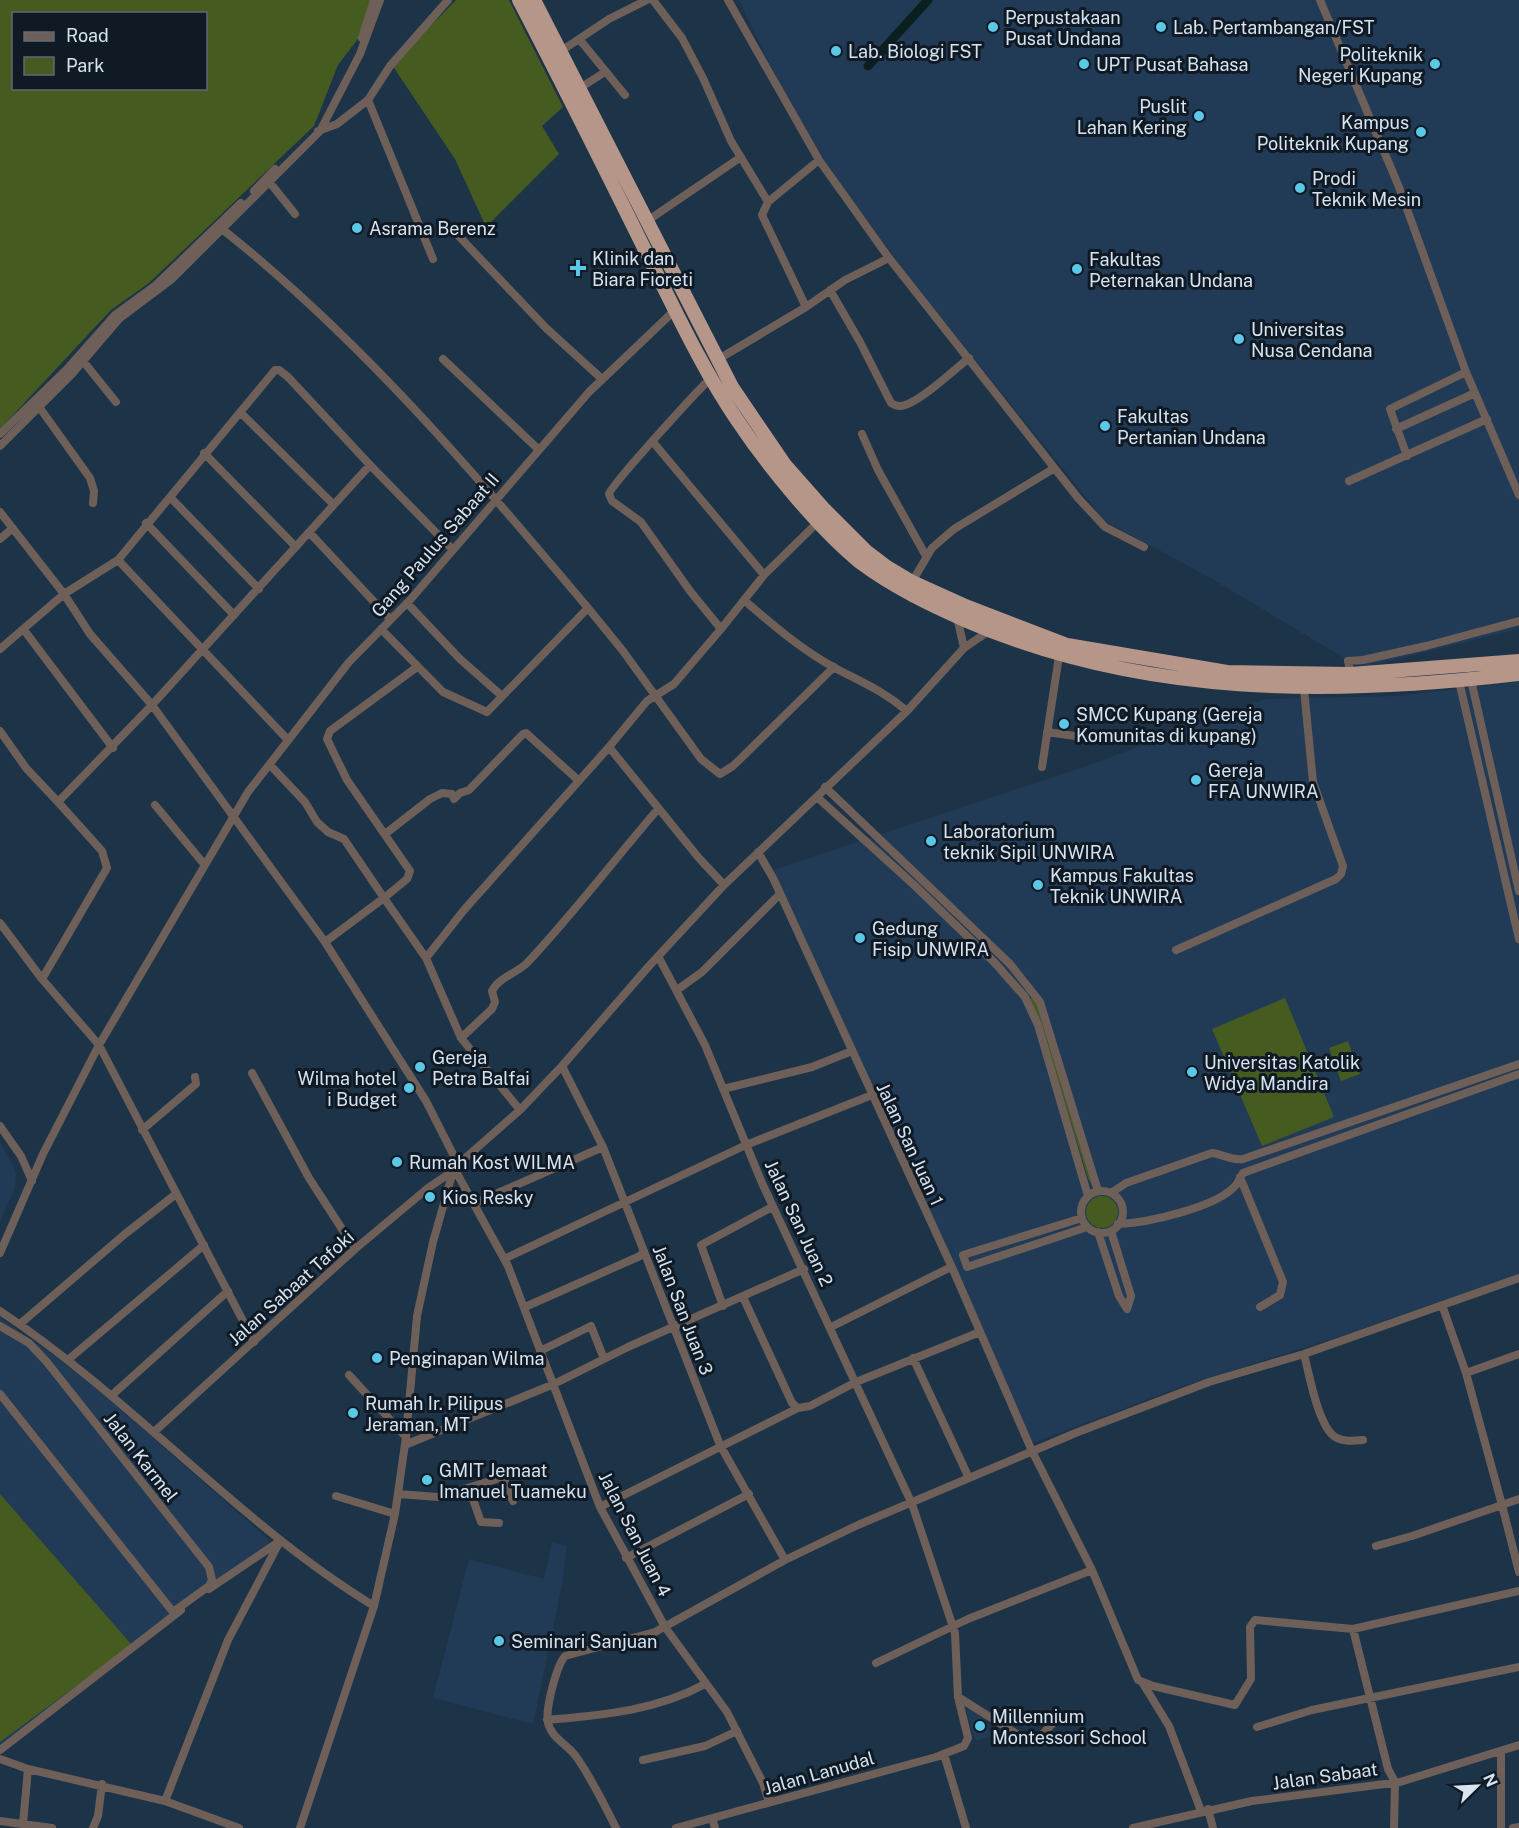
<svg xmlns="http://www.w3.org/2000/svg" width="1519" height="1828" font-family="'Public Sans',sans-serif">
  <style>
    .built { fill: #213b56 }
    .green { fill: #455b1f; fill-rule: evenodd }
    .lines { fill: none; stroke-linecap: round; stroke-linejoin: round }
    .canal { stroke: #0c1f1f; stroke-width: 9 }
    .minor { stroke: #6e6059; stroke-width: 8 }
    .trunk { stroke: #b69688; stroke-width: 14 }
    .poi-dot { fill: #5ac8e6; stroke: #101a24; stroke-width: 2 }
    .labels { text-anchor: middle; dominant-baseline: central; stroke-width: 6; stroke-linejoin: round; paint-order: stroke }
    .poi-label { font-size: 18px; fill: #d6e3f1; stroke: #101a24; text-anchor: start }
    .street-label { font-size: 18px; fill: #d6e3f1; stroke: #101a24 }
  </style>
  <rect width="100%" height="100%" fill="#1d3348"/>
  <path class="built" d="M739,0H1519V629L1361,668L1207,576L1105,521L914,284L844,189L792,110Z
    M1519,682V1274L1332,1339L1183,1386L1033,1443L773,870L1084,767L1265,699L1395,696Z
    M0,1142L16,1172L15,1188L0,1222Z
    M0,1317L82,1376L268,1539L269,1544L267,1549L135,1644L0,1748Z
    M552,1542L567,1546L562,1585L533,1724L433,1698L469,1559L544,1579Z
    M971,1708L985,1716L991,1736L975,1741L966,1709Z"/>
  <path class="green" d="M0,0H372L367,27L338,65L314,126L149,283L111,310L0,429ZM14,14H206V88H14Z
    M456,0H509L563,107L542,126L559,154L486,227L455,159L392,65Z
    M1034,996L1036,998L1094,1189L1088,1178L1040,1022L1030,999Z
    M1285,998L1334,1117L1262,1146L1212,1029Z
    M1348,1041L1360,1074L1341,1081L1329,1048Z
    M1086 1212a16 16 0 1 1 32 0a16 16 0 1 1-32 0Z
    M0,1494L132,1645L0,1742Z"/>
  <g class="lines">
    <path class="canal" d="M868,66L928,0"/>
    <path class="minor" d="M653,0L682,38L703,78L731,141L768,202
      M728,0L819,160L889,258L1078,498L1105,527L1144,547
      M1320,0L1399,187L1466,372L1519,495
      M362,38L374,0
      M580,40L625,95
      M561,51L609,19L647,0
      M580,88L605,72
      M318,131L337,124L368,100
      M267,179L295,214
      M254,191L275,169
      M647,221L741,157
      M222,229C361,339 474,473 588,608L487,712L443,692L381,629
      M452,229L546,328L602,379
      M433,259L368,100L390,66L448,0
      M830,290L860,342L891,403C894,405 896,406 900,406C916,406 955,369 969,358
      M806,307L762,215L768,202L819,160
      M443,359L538,449
      M717,360L806,307L845,280L889,258
      M83,361L116,402
      M711,378C698,390 611,485 609,494L612,501L641,522L690,591L721,629L764,575L819,521
      M37,404L90,478L94,491L93,503
      M240,412L333,504
      M1396,429L1475,393
      M0,434L68,368L115,315L156,285L241,203
      M862,434L878,470L926,556
      M653,442L764,575
      M0,446L72,374L120,318L172,279L320,131L360,54L380,0
      M204,453L296,547
      M1407,456L1390,409L1466,372
      M370,465L288,377L279,370H275L118,560L64,594L90,634L152,705L370,465L452,549
      M1349,481L1487,419
      M170,497L259,589
      M0,512L64,594L0,649
      M146,523L234,615
      M309,532L390,619
      M0,539L13,528
      M118,560L288,740
      M912,582L932,548L954,529L1053,469
      M745,601C774,626 802,650 835,668C863,683 882,690 907,711
      M407,603L460,659L502,696
      M588,608L623,651L701,759L720,774L733,766L834,667
      M957,617L964,648
      M24,630L113,748
      M417,667L330,731L327,739L347,780L410,871L407,879L384,898L426,958L464,910L609,747L698,857L724,885
      M1351,674L1348,661L1363,660L1426,646L1519,621
      M1471,680L1519,891
      M1459,681L1519,939
      M0,731L26,768L58,802L152,705L325,942L426,1101L458,1164
      M1047,732L1075,736
      M609,747L647,701L674,684L721,629
      M270,765L305,802L317,822L328,832L344,839L384,898L325,942
      M1042,767L1059,656
      M825,787L1010,964L1040,1002L1098,1191
      M817,797L913,884L994,962L1025,997L1038,1025L1088,1196
      M155,805L204,864
      M385,834L430,799L442,793L452,794L454,799L460,793L469,790L523,734L526,733L578,780
      M758,852L773,878L954,1272L1032,1451L1092,1570L1138,1680L1153,1686L1235,1705L1251,1679L1250,1627L1255,1620L1353,1629L1519,1591
      M0,923L42,979L99,1045L254,1342
      M1176,950L1336,879L1341,874L1343,866L1313,782L1304,689
      M658,956L705,1045L762,1183L912,1504L955,1633L958,1697L968,1738L964,1746L936,1757L676,1828
      M426,958L461,1038L520,1110
      M42,979L107,868L102,851L58,802
      M677,990L702,972L780,894
      M461,1038L492,1009L495,1002L492,991C498,978 517,973 527,963C573,914 614,860 658,809
      M562,1066L603,1147L720,1445L785,1560
      M252,1073L309,1178L355,1249
      M723,1089L812,1067L852,1051
      M0,1126L21,1156L32,1181
      M142,1130L196,1084L195,1077
      M454,1168L508,1266L600,1507L665,1627L727,1712L763,1783L769,1802
      M1240,1177L1283,1282L1280,1295L1260,1307
      M1081 1212a21 21 0 1 1 42 0a21 21 0 1 1-42 0Z
      M1111,1193L1126,1183L1212,1153C1222,1154 1233,1161 1243,1159L1519,1064
      M475,1203L603,1147
      M1082,1218L963,1255L967,1267L1087,1227
      M1118,1224C1147,1223 1218,1207 1236,1185C1239,1181 1241,1176 1243,1173L1519,1074
      M1098,1232L1119,1296L1127,1309L1131,1296L1111,1231
      M0,1253L43,1154L99,1045L248,792L349,662L410,600L589,392L675,310
      M504,1259L746,1145L872,1095
      M743,1297L792,1403L798,1408L810,1406L856,1382L980,1332
      M1442,1305L1466,1373L1502,1505L1519,1499
      M723,1306L701,1245L772,1207
      M525,1307L640,1256L644,1251
      M0,1311C133,1399 238,1523 374,1606
      M20,1324L125,1234L176,1194
      M0,1326L29,1343L46,1361L209,1567L212,1580L209,1586L173,1612L0,1394
      M831,1327L951,1267
      M540,1351L591,1326L604,1359
      M1304,1354C1309,1373 1318,1426 1335,1437C1344,1442 1353,1441 1363,1440
      M913,1358L969,1478L1078,1432L1209,1382L1304,1354L1519,1278
      M69,1359L204,1245
      M1466,1373L1519,1354
      M349,1375L406,1437
      M112,1395L228,1291
      M154,1432L355,1249L428,1188L453,1171
      M405,1445L554,1384L628,1347L804,1269
      M469,1488L481,1522L499,1523
      M398,1494L438,1497L503,1477L513,1501
      M600,1507L798,1408
      M395,1514L406,1437L417,1316L433,1242L454,1168L520,1110L562,1066L649,966L724,885L907,711L964,648L989,631
      M1376,1546L1412,1536L1502,1505L1519,1572
      M626,1558L749,1494
      M209,1589L280,1541
      M1353,1629L1388,1769L1395,1782L1394,1828
      M876,1663L968,1619L1092,1570
      M1142,1682L1169,1726L1201,1811
      M958,1697L1025,1739L1039,1738L1054,1722
      M547,1720C601,1715 656,1711 705,1684
      M1257,1727L1312,1710L1519,1667
      M0,1750L181,1610
      M1501,1751V1828
      M944,1754L966,1828
      M0,1759L28,1769L165,1801L239,1828
      M643,1760L705,1746L737,1731
      M165,1801L228,1640L278,1545
      M1208,1809L1213,1828
      M712,1818L715,1828
      M0,1821L52,1828
      M23,1824L28,1769
      M93,1828L98,1816L102,1784
      M300,1828L374,1606L395,1514L336,1496
      M616,1828C604,1804 591,1777 575,1755C566,1744 551,1737 548,1723C545,1710 556,1667 565,1656L655,1632L785,1560L858,1525L969,1478
      M1133,1828L1252,1801L1400,1782L1519,1745
      M1513,1828L1519,1827"/>
    <path class="trunk" d="M519,0C564,86 607,173 650,260C677,314 703,370 737,420C767,465 819,529 861,563C893,587 931,605 967,621C1142,697 1333,696 1519,674
      M534,0L732,387L785,465L823,508L866,551L887,567L912,582L963,605L1067,645L1227,672L1351,674L1519,661"/>
  </g>
  <g class="poi-dot">
    <circle cx="993" cy="27" r="6"/>
    <circle cx="1161" cy="27" r="6"/>
    <circle cx="836" cy="51" r="6"/>
    <circle cx="1084" cy="64" r="6"/>
    <circle cx="1435" cy="64" r="6"/>
    <circle cx="1199" cy="116" r="6"/>
    <circle cx="1421" cy="132" r="6"/>
    <circle cx="1300" cy="188" r="6"/>
    <circle cx="357" cy="228" r="6"/>
    <path d="M575 259h6v6h6v6h-6v6h-6v-6h-6v-6h6z"/>
    <circle cx="1077" cy="269" r="6"/>
    <circle cx="1239" cy="339" r="6"/>
    <circle cx="1105" cy="426" r="6"/>
    <circle cx="1064" cy="724" r="6"/>
    <circle cx="1196" cy="780" r="6"/>
    <circle cx="931" cy="841" r="6"/>
    <circle cx="1038" cy="885" r="6"/>
    <circle cx="860" cy="938" r="6"/>
    <circle cx="420" cy="1067" r="6"/>
    <circle cx="1192" cy="1072" r="6"/>
    <circle cx="409" cy="1088" r="6"/>
    <circle cx="397" cy="1162" r="6"/>
    <circle cx="430" cy="1197" r="6"/>
    <circle cx="377" cy="1358" r="6"/>
    <circle cx="353" cy="1413" r="6"/>
    <circle cx="427" cy="1480" r="6"/>
    <circle cx="499" cy="1641" r="6"/>
    <circle cx="980" cy="1726" r="6"/>
  </g>
  <g class="labels">
    <g class="poi-label">
      <text x="1005" y="17">Perpustakaan<tspan x="1005" dy="21">Pusat Undana</tspan></text>
      <text x="1173" y="27">Lab. Pertambangan/FST</text>
      <text x="848" y="51">Lab. Biologi FST</text>
      <text x="1423" y="54" text-anchor="end">Politeknik<tspan x="1423" dy="21">Negeri Kupang</tspan></text>
      <text x="1096" y="64">UPT Pusat Bahasa</text>
      <text x="1187" y="106" text-anchor="end">Puslit<tspan x="1187" dy="21">Lahan Kering</tspan></text>
      <text x="1409" y="122" text-anchor="end">Kampus<tspan x="1409" dy="21">Politeknik Kupang</tspan></text>
      <text x="1312" y="178">Prodi<tspan x="1312" dy="21">Teknik Mesin</tspan></text>
      <text x="369" y="228">Asrama Berenz</text>
      <text x="592" y="258">Klinik dan<tspan x="592" dy="21">Biara Fioreti</tspan></text>
      <text x="1089" y="259">Fakultas<tspan x="1089" dy="21">Peternakan Undana</tspan></text>
      <text x="1251" y="329">Universitas<tspan x="1251" dy="21">Nusa Cendana</tspan></text>
      <text x="1117" y="416">Fakultas<tspan x="1117" dy="21">Pertanian Undana</tspan></text>
      <text x="1076" y="714">SMCC Kupang (Gereja<tspan x="1076" dy="21">Komunitas di kupang)</tspan></text>
      <text x="1208" y="770">Gereja<tspan x="1208" dy="21">FFA UNWIRA</tspan></text>
      <text x="943" y="831">Laboratorium<tspan x="943" dy="21">teknik Sipil UNWIRA</tspan></text>
      <text x="1050" y="875">Kampus Fakultas<tspan x="1050" dy="21">Teknik UNWIRA</tspan></text>
      <text x="872" y="928">Gedung<tspan x="872" dy="21">Fisip UNWIRA</tspan></text>
      <text x="432" y="1057">Gereja<tspan x="432" dy="21">Petra Balfai</tspan></text>
      <text x="1204" y="1062">Universitas Katolik<tspan x="1204" dy="21">Widya Mandira</tspan></text>
      <text x="397" y="1078" text-anchor="end">Wilma hotel<tspan x="397" dy="21">i Budget</tspan></text>
      <text x="409" y="1162">Rumah Kost WILMA</text>
      <text x="442" y="1197">Kios Resky</text>
      <text x="389" y="1358">Penginapan Wilma</text>
      <text x="365" y="1403">Rumah Ir. Pilipus<tspan x="365" dy="21">Jeraman, MT</tspan></text>
      <text x="439" y="1470">GMIT Jemaat<tspan x="439" dy="21">Imanuel Tuameku</tspan></text>
      <text x="511" y="1641">Seminari Sanjuan</text>
      <text x="992" y="1716">Millennium<tspan x="992" dy="21">Montessori School</tspan></text>
    </g>
    <g class="street-label">
      <text transform="translate(435 545) rotate(-49)">Gang Paulus Sabaat II</text>
      <text transform="translate(910 1144) rotate(65)">Jalan San Juan 1</text>
      <text transform="translate(799 1223) rotate(65)">Jalan San Juan 2</text>
      <text transform="translate(291 1288) rotate(-42)">Jalan Sabaat Tafoki</text>
      <text transform="translate(683 1310) rotate(69)">Jalan San Juan 3</text>
      <text transform="translate(141 1457) rotate(52)">Jalan Karmel</text>
      <text transform="translate(635 1534) rotate(63)">Jalan San Juan 4</text>
      <text transform="translate(819 1773) rotate(-16)">Jalan Lanudal</text>
      <text transform="translate(1325 1776) rotate(-8)">Jalan Sabaat</text>
    </g>
  </g>
  <rect x="12" y="12" width="195" height="78" fill="#101a24" stroke="#5f6a76" stroke-width="1.5"/>
  <rect x="24" y="32" width="30" height="9" fill="#6e6059" stroke="#5f6a76" stroke-width="1.5"/>
  <text x="66" y="42" font-size="18" fill="#d6e3f1">Road</text>
  <rect x="24" y="57" width="30" height="18" fill="#455b1f" stroke="#5f6a76" stroke-width="1.5"/>
  <text x="66" y="72" font-size="18" fill="#d6e3f1">Park</text>
  <g transform="translate(1477 1786) rotate(66)" stroke="#101a24" stroke-width="4.5" paint-order="stroke">
  <path d="M0-4.5L10 22L0 15L-10 22Z" fill="#d6e3f1"/>
  <text y="-9" font-size="16" font-weight="bold" text-anchor="middle" fill="#d6e3f1">N</text>
  </g>
</svg>
